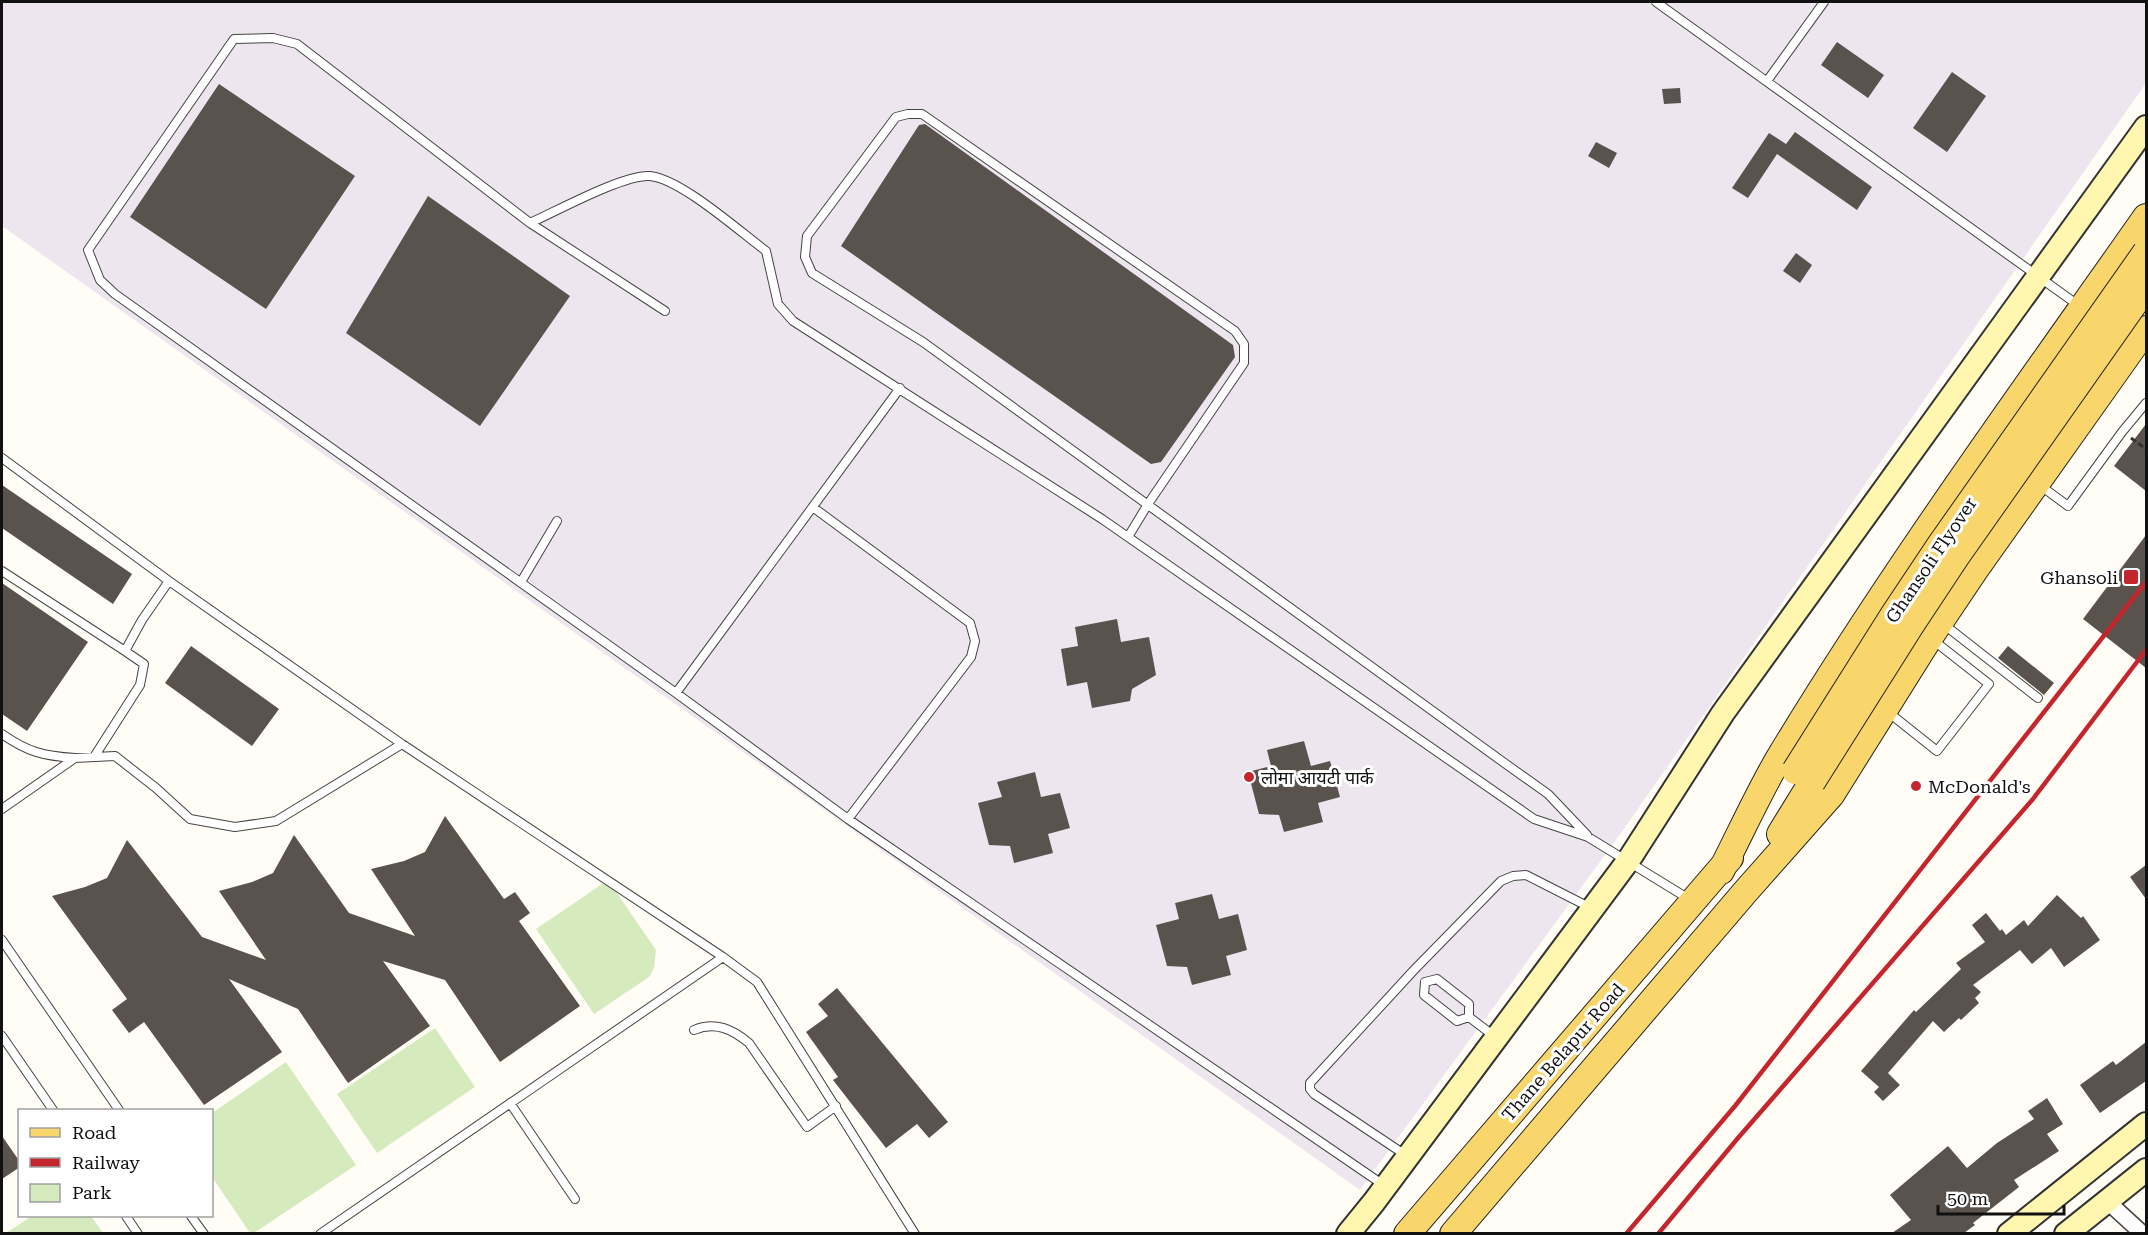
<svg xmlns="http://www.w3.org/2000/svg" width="2148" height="1235" font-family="'Roboto Serif','Noto Sans Devanagari',serif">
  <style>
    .industrial { fill: #eee6ef }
    .green { fill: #d5ebbd }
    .building { fill: #5a524d }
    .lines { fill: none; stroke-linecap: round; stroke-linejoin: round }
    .lane-casing { stroke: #444; stroke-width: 10 }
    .street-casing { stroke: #444; stroke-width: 18 }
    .secondary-casing { stroke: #333; stroke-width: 26 }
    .primary-casing { stroke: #222; stroke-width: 28 }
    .path { stroke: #333; stroke-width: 3; stroke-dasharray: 6 3; stroke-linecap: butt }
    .lane { stroke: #fff; stroke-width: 8 }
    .street { stroke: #fff; stroke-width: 15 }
    .secondary { stroke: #fff6b0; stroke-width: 22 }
    .primary { stroke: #f9d66b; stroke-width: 26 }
    .rail { stroke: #c4262e; stroke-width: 4.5 }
    .primary-bridge-casing { stroke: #222; stroke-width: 28; stroke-linecap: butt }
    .primary-bridge { stroke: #f9d66b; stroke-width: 26 }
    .poi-dot { fill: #c4262e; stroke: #fff; stroke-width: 2 }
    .labels { text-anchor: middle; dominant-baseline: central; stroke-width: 6; stroke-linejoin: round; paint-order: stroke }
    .street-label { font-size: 18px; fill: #111; stroke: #fff }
    .poi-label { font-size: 18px; fill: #111; stroke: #fff; text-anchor: start }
  </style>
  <rect width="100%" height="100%" fill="#fffdf5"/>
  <path class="industrial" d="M2,2H2146V83L1621,833L1360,1190L2,226Z"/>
  <path class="green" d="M608,880L656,950L654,968L649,977L594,1014L536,929Z
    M435,1028L475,1087L377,1153L337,1094Z
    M286,1062L356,1165L254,1233H250L212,1177V1113Z
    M32,1216H91L103,1233H6Z"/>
  <path class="building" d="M1837,42L1884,75L1868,98L1821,65Z
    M1952,72L1986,96L1947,152L1913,128Z
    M219,84L355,176L266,309L130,217Z
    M1680,88L1681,103L1664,104L1662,89Z
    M925,124L1233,345L1235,357L1161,462L1151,464L841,246L919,125Z
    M1795,132L1872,187L1857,210L1777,154L1748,198L1732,188L1769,133L1786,144Z
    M1596,142L1617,153L1609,168L1588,156Z
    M428,196L570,296L480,426L346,333Z
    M1796,253L1812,265L1800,283L1783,271Z
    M2146,424V491L2114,466Z
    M2,485L132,574L113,604L2,528Z
    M2146,535V668L2083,619Z
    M2,583L88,642L27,731L2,714Z
    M1117,619L1121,642L1149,637L1156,675L1132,689L1130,701L1092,708L1087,682L1067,686L1061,649L1078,646L1075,627Z
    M191,646L279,709L252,746L165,683Z
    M2008,646L2054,683L2044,695L1998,658Z
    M1304,741L1311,766L1330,761L1340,797L1318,803L1323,822L1284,832L1279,815L1259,814L1248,772L1271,766L1267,750Z
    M1035,772L1041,797L1060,793L1070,828L1048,834L1053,853L1014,863L1010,846L989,845L978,803L1002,797L997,782Z
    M445,816L504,899L515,892L530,913L519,921L580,1006L500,1062L445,980L383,961L430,1026L348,1083L298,1009L229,979L282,1052L204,1105L144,1022L129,1033L112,1010L127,999L52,896L85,887L107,878L127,840L202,937L266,960L219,891L252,882L273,873L294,835L349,913L415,936L371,869L404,861L425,852Z
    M2146,865V899L2130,877Z
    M1212,894L1219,919L1238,914L1247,950L1226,956L1231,975L1192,985L1187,967L1167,966L1156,925L1179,919L1175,903Z
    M2057,895L2081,918L2083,916L2100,940L2064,967L2051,948L2032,964L2020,950L1973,985L1981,992L1975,998L1979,1003L1961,1020L1959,1018L1944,1032L1933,1021L1888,1073L1900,1085L1883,1101L1874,1092L1879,1087L1861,1071L1914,1010L1916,1012L1961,969L1956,963L1985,942L1972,925L1986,913L2000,931L2002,929L2006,935L2024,920L2028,926Z
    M837,988L948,1122L929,1138L917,1124L886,1148L833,1080L838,1077L806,1032L828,1016L818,1004Z
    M2146,1042V1081L2100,1113L2080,1085L2113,1061L2116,1065Z
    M2047,1098L2063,1124L2047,1134L2059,1151L2014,1180L2019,1187L1973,1223L1975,1225L1964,1233H1892L1911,1220L1890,1195L1948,1146L1967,1168L1997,1143L2034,1119L2028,1111Z
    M2,1136L20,1162V1167L2,1179Z"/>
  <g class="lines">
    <defs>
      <path id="lane" d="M1656,2L2078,305
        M1767,81L1824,2
        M530,223L665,311
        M2,458L169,581L402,744L723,957L757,982L915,1234
        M2041,486L2068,506L2122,432L2146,403
        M814,508L970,623L975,641L971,657L848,819
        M1128,537L1148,504L1244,363V344L1235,331L922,114H908L896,117L807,236L805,257L812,273L923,342L1510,767L1548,794L1587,835
        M2,571L125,651
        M521,582L557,521
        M1942,623L2038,698
        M676,693L900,388
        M1888,712L1937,751L1989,684L1933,640
        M2,734C28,752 43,756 75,758
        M94,757L140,685L144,664L125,651L142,620L169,581
        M2,809L75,758L115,756L156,788L190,819L235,827L276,821L402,744
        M2,940L119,1110
        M1425,982L1424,995L1457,1021L1469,1017
        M1425,982L1437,979L1469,1004V1017
        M1469,1017L1494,1036
        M694,1030C715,1021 732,1029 749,1043L807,1127L836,1106
        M2,1036L53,1110
        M510,1103L575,1199
        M1407,1156L1314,1094L1310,1089V1083L1414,970L1501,881L1513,876L1526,875L1591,908
        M1385,1186L848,819L676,693L115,294L100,280L88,250L234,39L273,38L297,44L530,223C557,211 624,174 650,176C681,179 739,231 766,251L778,304L793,321L1102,519L1534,819L1588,837L1689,899
        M126,1216L138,1234
        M191,1216L204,1234
        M320,1234L723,957"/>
      <path id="street" d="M2107,1201L2143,1234"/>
      <path id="secondary" d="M1348,1234L1374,1202L1628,861L1723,713L2146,127
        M2009,1234L2146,1124
        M2066,1234L2146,1170"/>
      <path id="primary" d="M1780,834L1812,782
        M1721,871C1740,834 1758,794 1779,758C1892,571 2021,395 2146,217
        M1407,1234L1730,858
        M1453,1234L1746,891L1831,795L1930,637L1975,570L2146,329"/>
    </defs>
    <use href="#lane" class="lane-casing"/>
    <use href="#street" class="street-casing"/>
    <use href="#secondary" class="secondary-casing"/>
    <use href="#primary" class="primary-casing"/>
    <path class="path" d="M2131,438L2146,449"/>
    <use href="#lane" class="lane"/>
    <use href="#street" class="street"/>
    <use href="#secondary" class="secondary"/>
    <use href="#primary" class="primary"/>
    <path class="rail" d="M1626,1234L1735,1106L2146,582
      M1658,1234L1738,1138L2033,799L2146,650"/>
    <defs>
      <path id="primary-bridge" d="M1795,771L1894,614L1940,545L2146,252
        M1812,782L1911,625L1956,557L2146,287"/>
    </defs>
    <use href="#primary-bridge" class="primary-bridge-casing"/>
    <use href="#primary-bridge" class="primary-bridge"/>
  </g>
  <g class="poi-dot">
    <rect x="2123" y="569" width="16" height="16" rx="3"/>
    <circle cx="1249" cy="777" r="6"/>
    <circle cx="1916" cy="786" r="6"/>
  </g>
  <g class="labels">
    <g class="street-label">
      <text transform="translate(1931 560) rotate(-56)">Ghansoli Flyover</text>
      <text transform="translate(1563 1052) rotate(-49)">Thane Belapur Road</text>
    </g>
    <g class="poi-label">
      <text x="2118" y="577" text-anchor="end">Ghansoli</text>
      <text x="1261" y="777">लोमा आयटी पार्क</text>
      <text x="1928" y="786">McDonald's</text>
    </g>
  </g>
  <rect width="2148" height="1235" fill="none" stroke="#111111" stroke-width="6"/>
  <rect x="18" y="1109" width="195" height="108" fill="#ffffff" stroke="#a0a0a0" stroke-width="1.5"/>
  <rect x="30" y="1128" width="30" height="9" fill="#f9d66b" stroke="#a0a0a0" stroke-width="1.5"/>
  <text x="72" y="1139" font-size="18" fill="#111111">Road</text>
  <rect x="30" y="1158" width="30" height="9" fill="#c4262e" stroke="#a0a0a0" stroke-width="1.5"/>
  <text x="72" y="1169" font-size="18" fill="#111111">Railway</text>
  <rect x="30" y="1184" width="30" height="18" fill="#d5ebbd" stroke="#a0a0a0" stroke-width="1.5"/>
  <text x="72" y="1199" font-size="18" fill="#111111">Park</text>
  <path d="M1938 1205v9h126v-9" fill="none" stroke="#111111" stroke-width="3"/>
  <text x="1947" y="1205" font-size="18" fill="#111111" stroke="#ffffff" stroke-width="4.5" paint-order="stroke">50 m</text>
</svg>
